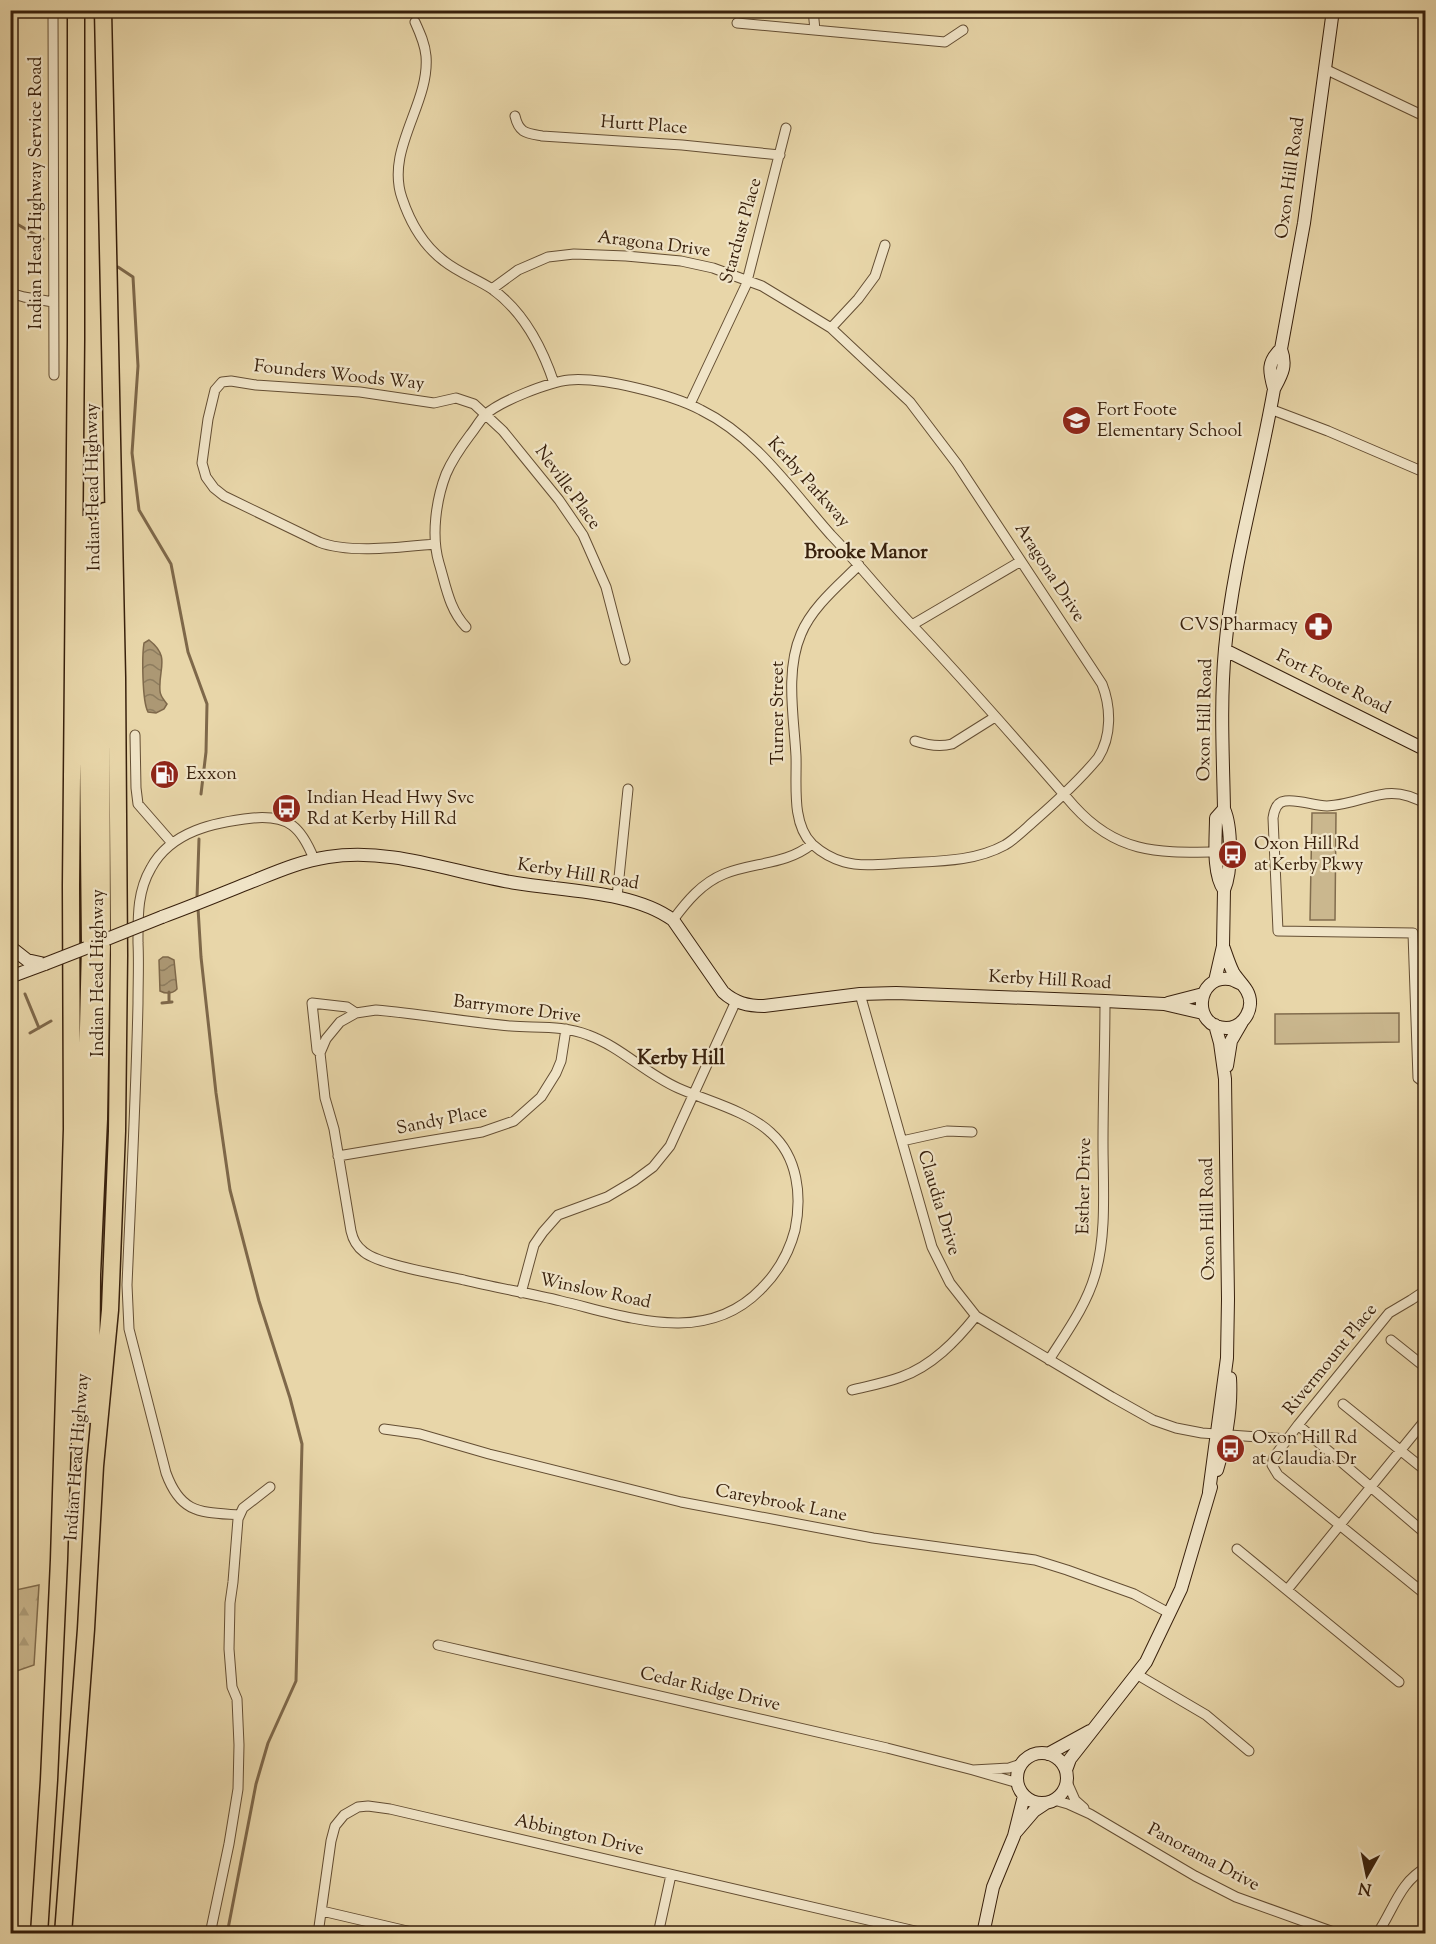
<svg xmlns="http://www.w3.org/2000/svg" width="1436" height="1944" font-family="'Sorts Mill Goudy',serif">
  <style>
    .grass { fill: #cab78e; stroke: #816c4d; stroke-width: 1.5 }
    .forest { fill: url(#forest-firs); stroke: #816c4d; stroke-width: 1.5 }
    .water { fill: url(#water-waves); stroke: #7e684a; stroke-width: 1.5 }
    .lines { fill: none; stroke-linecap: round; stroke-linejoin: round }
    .stream { stroke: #7e684a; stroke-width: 3 }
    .street-casing { stroke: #644e33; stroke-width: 11 }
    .secondary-casing { stroke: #38200c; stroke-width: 14 }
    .highway-casing { stroke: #38200c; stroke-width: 19 }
    .street { stroke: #f0e4c7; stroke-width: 9 }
    .secondary { stroke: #f0e4c7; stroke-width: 12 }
    .highway { stroke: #e8d6a9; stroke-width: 16 }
    .secondary-bridge-casing { stroke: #38200c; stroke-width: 14; stroke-linecap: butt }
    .secondary-bridge { stroke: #f0e4c7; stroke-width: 12 }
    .labels { text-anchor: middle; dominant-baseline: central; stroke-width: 4.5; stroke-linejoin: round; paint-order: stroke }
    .street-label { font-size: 18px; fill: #38200c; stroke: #f0e4c7 }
    .poi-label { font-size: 18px; fill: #38200c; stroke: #f0e4c7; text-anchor: start }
    .neighbourhood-label { font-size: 20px; font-weight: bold; fill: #38200c; stroke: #f0e4c7 }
  </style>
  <defs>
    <pattern id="forest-firs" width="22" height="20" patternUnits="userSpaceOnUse" patternTransform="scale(1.5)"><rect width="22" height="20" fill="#cab78e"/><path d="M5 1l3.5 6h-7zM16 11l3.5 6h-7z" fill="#ae9d79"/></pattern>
    <pattern id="water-waves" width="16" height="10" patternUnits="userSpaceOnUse" patternTransform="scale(1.5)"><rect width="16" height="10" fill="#ac9874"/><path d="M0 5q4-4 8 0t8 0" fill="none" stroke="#8d7c5e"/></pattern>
  </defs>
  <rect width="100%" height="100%" fill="#e8d6a9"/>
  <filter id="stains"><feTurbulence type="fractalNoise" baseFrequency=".00333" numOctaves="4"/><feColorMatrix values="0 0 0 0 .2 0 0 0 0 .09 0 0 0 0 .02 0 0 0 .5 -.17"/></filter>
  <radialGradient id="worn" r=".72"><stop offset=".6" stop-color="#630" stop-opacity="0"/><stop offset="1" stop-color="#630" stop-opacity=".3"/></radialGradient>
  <path class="grass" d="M1312,813H1336L1335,920H1310Z
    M1399,1013V1042L1275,1044V1014Z"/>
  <path class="forest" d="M11,1307L12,1311L16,1387L11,1386Z
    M39,1585L34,1665L11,1673V1591Z"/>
  <path class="water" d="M149,640C171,657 158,669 160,691C160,696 164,700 167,704L164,709L156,713L148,712C142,701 142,655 144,643Z
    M163,957H168L174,960L177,989C172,994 166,994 160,991L159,960Z"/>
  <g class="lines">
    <path class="stream" d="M10,220L43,239
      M118,267L133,277L138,366L132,453L139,510L171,564L188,652L207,704L206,752L201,794
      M197,898L199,839
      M198,908L201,957L216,1093L230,1190L259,1301L290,1398L302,1444L296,1681L268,1743L256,1784L227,1934
      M25,994L39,1028
      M169,1002V992
      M162,1003L172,1002
      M30,1033L51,1021"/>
    <defs>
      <path id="street" d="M53,10L54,375
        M813,10L815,30
        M415,22C420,33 425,44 426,56C430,104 385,149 402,198C410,222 424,246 444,261C459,273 477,279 492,289C523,311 542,347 554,383
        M737,23L945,42L963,30
        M1325,69L1426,117
        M515,116C519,133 526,133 542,136L682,145L780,155
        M492,289L518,270L548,257L574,254L626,256L681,261L713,268L762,286L800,309L831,328L910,402L957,464L1102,684C1111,707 1112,736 1098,758C1078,782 1056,802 1033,822C1024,830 1015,839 1005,845C974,862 937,861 903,863C884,864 862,867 844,862C833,859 821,852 812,844C791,823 797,783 796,756C794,718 785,671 801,634C812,607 839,585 859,565
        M10,293L24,297L53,302
        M831,328L858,299L875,276L885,245
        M690,404L746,285L786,128
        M1270,409L1328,431L1426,473
        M435,544C402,547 349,554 319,542L224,496L214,488L206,477L202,463L208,419L215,390L222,382L231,381L256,385L360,392L434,403L456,398L474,404L503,431L559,500L583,535L606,587L625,660
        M912,625L1021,561
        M466,627C449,609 446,586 439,563C431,536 436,500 446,474C452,460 461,447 470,435C475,429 480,420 485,415C500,401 549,382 569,380C602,377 671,394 701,410C756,437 791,490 831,535C859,564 884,596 912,625C968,684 1021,745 1074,806C1121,858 1165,852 1229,852
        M135,735L136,788L138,804L172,843
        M915,741C927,745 940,747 952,744L995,717
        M1426,804C1386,780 1367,804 1327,806C1314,806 1299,799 1285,801C1276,802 1274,811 1273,818L1278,931L1413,933L1418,1078L1426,1084
        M617,897L628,789
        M673,920C687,901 702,883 724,874C754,862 786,865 812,844
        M860,994L932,1247L950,1283L976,1316L1112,1397L1153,1420L1176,1428L1202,1433L1287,1439
        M376,1010C421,1014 466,1022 511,1026C536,1028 564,1025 588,1035C621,1047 646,1074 678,1088C707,1101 748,1111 771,1133C798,1157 802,1196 795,1230C789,1253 779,1271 762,1288C706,1347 629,1317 561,1301C529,1293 496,1288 464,1280C441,1275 380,1265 364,1252C356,1246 353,1240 351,1231L334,1129L325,1098L320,1053L326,1039L340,1022L356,1013Z
        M320,1053L317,1050L312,1003L347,1007L356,1013
        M902,1141L947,1131L972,1132
        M338,1156L482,1132L514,1121L541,1097L556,1073L561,1061L566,1029
        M1426,1290L1411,1300L1389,1313L1298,1425L1274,1457L1272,1465L1278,1475L1426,1595
        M521,1293L534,1245L543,1232L558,1215L607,1197L634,1181L653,1167L670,1146L736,1001
        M1391,1340L1426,1368
        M1049,1360C1066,1333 1086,1306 1095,1275C1107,1234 1103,1186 1103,1143C1103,1095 1105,1048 1105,1001
        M852,1390C868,1386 885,1383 901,1377C932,1366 956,1341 976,1316
        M1343,1404L1426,1471
        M1298,1425L1426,1534
        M384,1429L420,1434L489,1454L681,1502L873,1538L1035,1560L1067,1570L1134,1594L1169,1613
        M239,1515C200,1512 181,1514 166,1473L129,1329L127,1285C131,1191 136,1097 138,1003C138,983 139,963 138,943C138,917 137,892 151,868C171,831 215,822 253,818C289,815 301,827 314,859
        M1237,1549L1399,1682
        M1287,1590L1426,1419
        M438,1645L887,1748L973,1770
        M1138,1675L1206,1715L1249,1751
        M1067,1782L1075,1800L1084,1808
        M1018,1783L973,1770L1009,1768L1021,1764
        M1054,1800L1068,1804L1090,1814L1195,1876L1236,1897L1339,1934
        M322,1911L420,1934
        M210,1934L229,1844L238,1789L239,1745L237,1699L232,1687L229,1649L230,1603L233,1582L238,1519L243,1508L270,1487
        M318,1934L331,1841L335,1826L344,1815L358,1807L368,1806L390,1809L928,1934
        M658,1934L671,1875
        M1377,1934C1393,1911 1400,1881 1426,1868"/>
      <path id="secondary" d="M1274,389C1269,371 1267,362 1281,349
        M1225,650L1426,750
        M1224,809L1216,818C1216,838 1212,873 1224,890
        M162,917C192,906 221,894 251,882C276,872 301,861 328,857C392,847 453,873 516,883C564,891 634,891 673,920L723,992C735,1003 748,1006 764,1006L860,994L896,993L1105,1001L1164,1004L1203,1013
        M1223,946C1226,954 1229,964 1233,972C1237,979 1243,984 1247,991C1256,1007 1244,1028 1226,1028C1191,1027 1196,975 1229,979C1233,979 1238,983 1242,984
        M13,949L27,960L45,964
        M10,977L45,964
        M1215,981L1223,946L1224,890C1232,871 1232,827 1224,809C1223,756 1220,703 1225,649C1233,561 1259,476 1274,389C1282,374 1287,366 1281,349L1304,223L1333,10
        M1168,1003L1203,994
        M1227,1066L1231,1041L1242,1022
        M1217,1470C1226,1440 1232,1410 1230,1378
        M1209,1492L1227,1358L1228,1299L1225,1079L1220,1043L1215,1025
        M1017 1778a25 25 0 1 1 50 0a25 25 0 1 1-50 0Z
        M1048,1754L1090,1731
        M1066,1770L1070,1759L1146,1662L1181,1589L1211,1487
        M1016,1832L1034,1811L1046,1803
        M983,1934L993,1887L1014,1836L1024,1796"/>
      <path id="highway" d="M73,1415L82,1274L90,946L86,558L84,524
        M91,1415L92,1275L99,1119L102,941L101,558L105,511
        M39,1934L49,1780L59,1560L72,1129L71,886L76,340V10
        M63,1934L86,1629L95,1466L110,1310L117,1131L119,955L117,677L103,10"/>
    </defs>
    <use href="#street" class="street-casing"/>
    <use href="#secondary" class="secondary-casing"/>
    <use href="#highway" class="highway-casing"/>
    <use href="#street" class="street"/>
    <use href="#secondary" class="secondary"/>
    <use href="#highway" class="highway"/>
    <defs>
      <path id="secondary-bridge" d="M107,939L162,917
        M45,964L86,948"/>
    </defs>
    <use href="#secondary-bridge" class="secondary-bridge-casing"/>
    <use href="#secondary-bridge" class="secondary-bridge"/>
  </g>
  <defs>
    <symbol id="school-disc" viewBox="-11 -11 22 22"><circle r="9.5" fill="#8f2418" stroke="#f0e4c7"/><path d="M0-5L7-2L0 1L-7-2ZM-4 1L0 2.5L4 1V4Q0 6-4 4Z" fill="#fff"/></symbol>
    <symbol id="pharmacy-disc" viewBox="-11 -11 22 22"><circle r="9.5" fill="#8f2418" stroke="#f0e4c7"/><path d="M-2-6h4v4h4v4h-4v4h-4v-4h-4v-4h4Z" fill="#fff"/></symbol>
    <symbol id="fuel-disc" viewBox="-11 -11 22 22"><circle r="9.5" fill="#8f2418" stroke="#f0e4c7"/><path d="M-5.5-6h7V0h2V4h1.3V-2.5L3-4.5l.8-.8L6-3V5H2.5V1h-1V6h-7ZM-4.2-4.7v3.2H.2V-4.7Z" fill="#fff"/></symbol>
    <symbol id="bus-disc" viewBox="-11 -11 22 22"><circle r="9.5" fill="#8f2418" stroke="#f0e4c7"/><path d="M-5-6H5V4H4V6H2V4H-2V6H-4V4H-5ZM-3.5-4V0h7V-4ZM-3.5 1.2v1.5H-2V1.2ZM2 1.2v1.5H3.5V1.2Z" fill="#fff"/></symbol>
  </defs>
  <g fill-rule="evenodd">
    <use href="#school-disc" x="1060" y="404" width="33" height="33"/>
    <use href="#pharmacy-disc" x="1302" y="610" width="33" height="33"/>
    <use href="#fuel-disc" x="148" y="758" width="33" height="33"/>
    <use href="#bus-disc" x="270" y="792" width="33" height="33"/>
    <use href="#bus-disc" x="1216" y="838" width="33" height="33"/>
    <use href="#bus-disc" x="1214" y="1432" width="33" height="33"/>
  </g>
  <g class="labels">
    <g class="street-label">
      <text transform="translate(644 126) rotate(4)">Hurtt Place</text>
      <text transform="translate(1291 178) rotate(-82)">Oxon Hill Road</text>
      <text transform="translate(37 193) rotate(-90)">Indian Head Highway Service Road</text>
      <text transform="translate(742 231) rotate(-74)">Stardust Place</text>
      <text transform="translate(654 245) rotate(7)">Aragona Drive</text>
      <text transform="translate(339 376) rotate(6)">Founders Woods Way</text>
      <text transform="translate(808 483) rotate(48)">Kerby Parkway</text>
      <text transform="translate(94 487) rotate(-91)">Indian Head Highway</text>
      <text transform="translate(567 488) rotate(54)">Neville Place</text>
      <text transform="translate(1049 573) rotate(57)">Aragona Drive</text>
      <text transform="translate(1333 683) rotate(26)">Fort Foote Road</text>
      <text transform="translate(779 713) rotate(-90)">Turner Street</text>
      <text transform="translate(1206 720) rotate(-89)">Oxon Hill Road</text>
      <text transform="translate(578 875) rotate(9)">Kerby Hill Road</text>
      <text transform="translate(99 973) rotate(-90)">Indian Head Highway</text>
      <text transform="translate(1050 981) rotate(3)">Kerby Hill Road</text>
      <text transform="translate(517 1010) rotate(7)">Barrymore Drive</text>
      <text transform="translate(442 1121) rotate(-11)">Sandy Place</text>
      <text transform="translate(1085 1186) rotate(-89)">Esther Drive</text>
      <text transform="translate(938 1203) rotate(73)">Claudia Drive</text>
      <text transform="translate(1209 1219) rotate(-91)">Oxon Hill Road</text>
      <text transform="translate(595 1292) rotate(12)">Winslow Road</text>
      <text transform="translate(1331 1360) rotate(-51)">Rivermount Place</text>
      <text transform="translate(78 1457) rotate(-86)">Indian Head Highway</text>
      <text transform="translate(781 1504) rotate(11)">Careybrook Lane</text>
      <text transform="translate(710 1690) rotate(13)">Cedar Ridge Drive</text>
      <text transform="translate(579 1836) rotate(13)">Abbington Drive</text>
      <text transform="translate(1203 1858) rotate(28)">Panorama Drive</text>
    </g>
    <g class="poi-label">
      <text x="1097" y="411">Fort Foote<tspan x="1097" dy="21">Elementary School</tspan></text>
      <text x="1298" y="626" text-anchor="end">CVS Pharmacy</text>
      <text x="186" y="775">Exxon</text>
      <text x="307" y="799">Indian Head Hwy Svc<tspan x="307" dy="21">Rd at Kerby Hill Rd</tspan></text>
      <text x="1254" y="845">Oxon Hill Rd<tspan x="1254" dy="21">at Kerby Pkwy</tspan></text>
      <text x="1252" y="1439">Oxon Hill Rd<tspan x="1252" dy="21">at Claudia Dr</tspan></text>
    </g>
    <g class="neighbourhood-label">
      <text x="866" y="553">Brooke Manor</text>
      <text x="681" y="1059">Kerby Hill</text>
    </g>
  </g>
  <rect width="1436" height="1944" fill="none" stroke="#e8d6a9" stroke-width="36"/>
  <rect x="12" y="12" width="1412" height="1920" fill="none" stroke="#38200c" stroke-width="3"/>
  <rect x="18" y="18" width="1400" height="1908" fill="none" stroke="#38200c" stroke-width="1.5"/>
  <g transform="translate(1367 1875) rotate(189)" stroke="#f0e4c7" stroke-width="4.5" paint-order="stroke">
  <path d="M0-4.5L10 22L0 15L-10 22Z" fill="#38200c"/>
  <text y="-9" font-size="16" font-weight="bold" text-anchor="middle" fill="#38200c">N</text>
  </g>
  <rect width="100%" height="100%" filter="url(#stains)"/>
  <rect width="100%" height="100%" fill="url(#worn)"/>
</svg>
